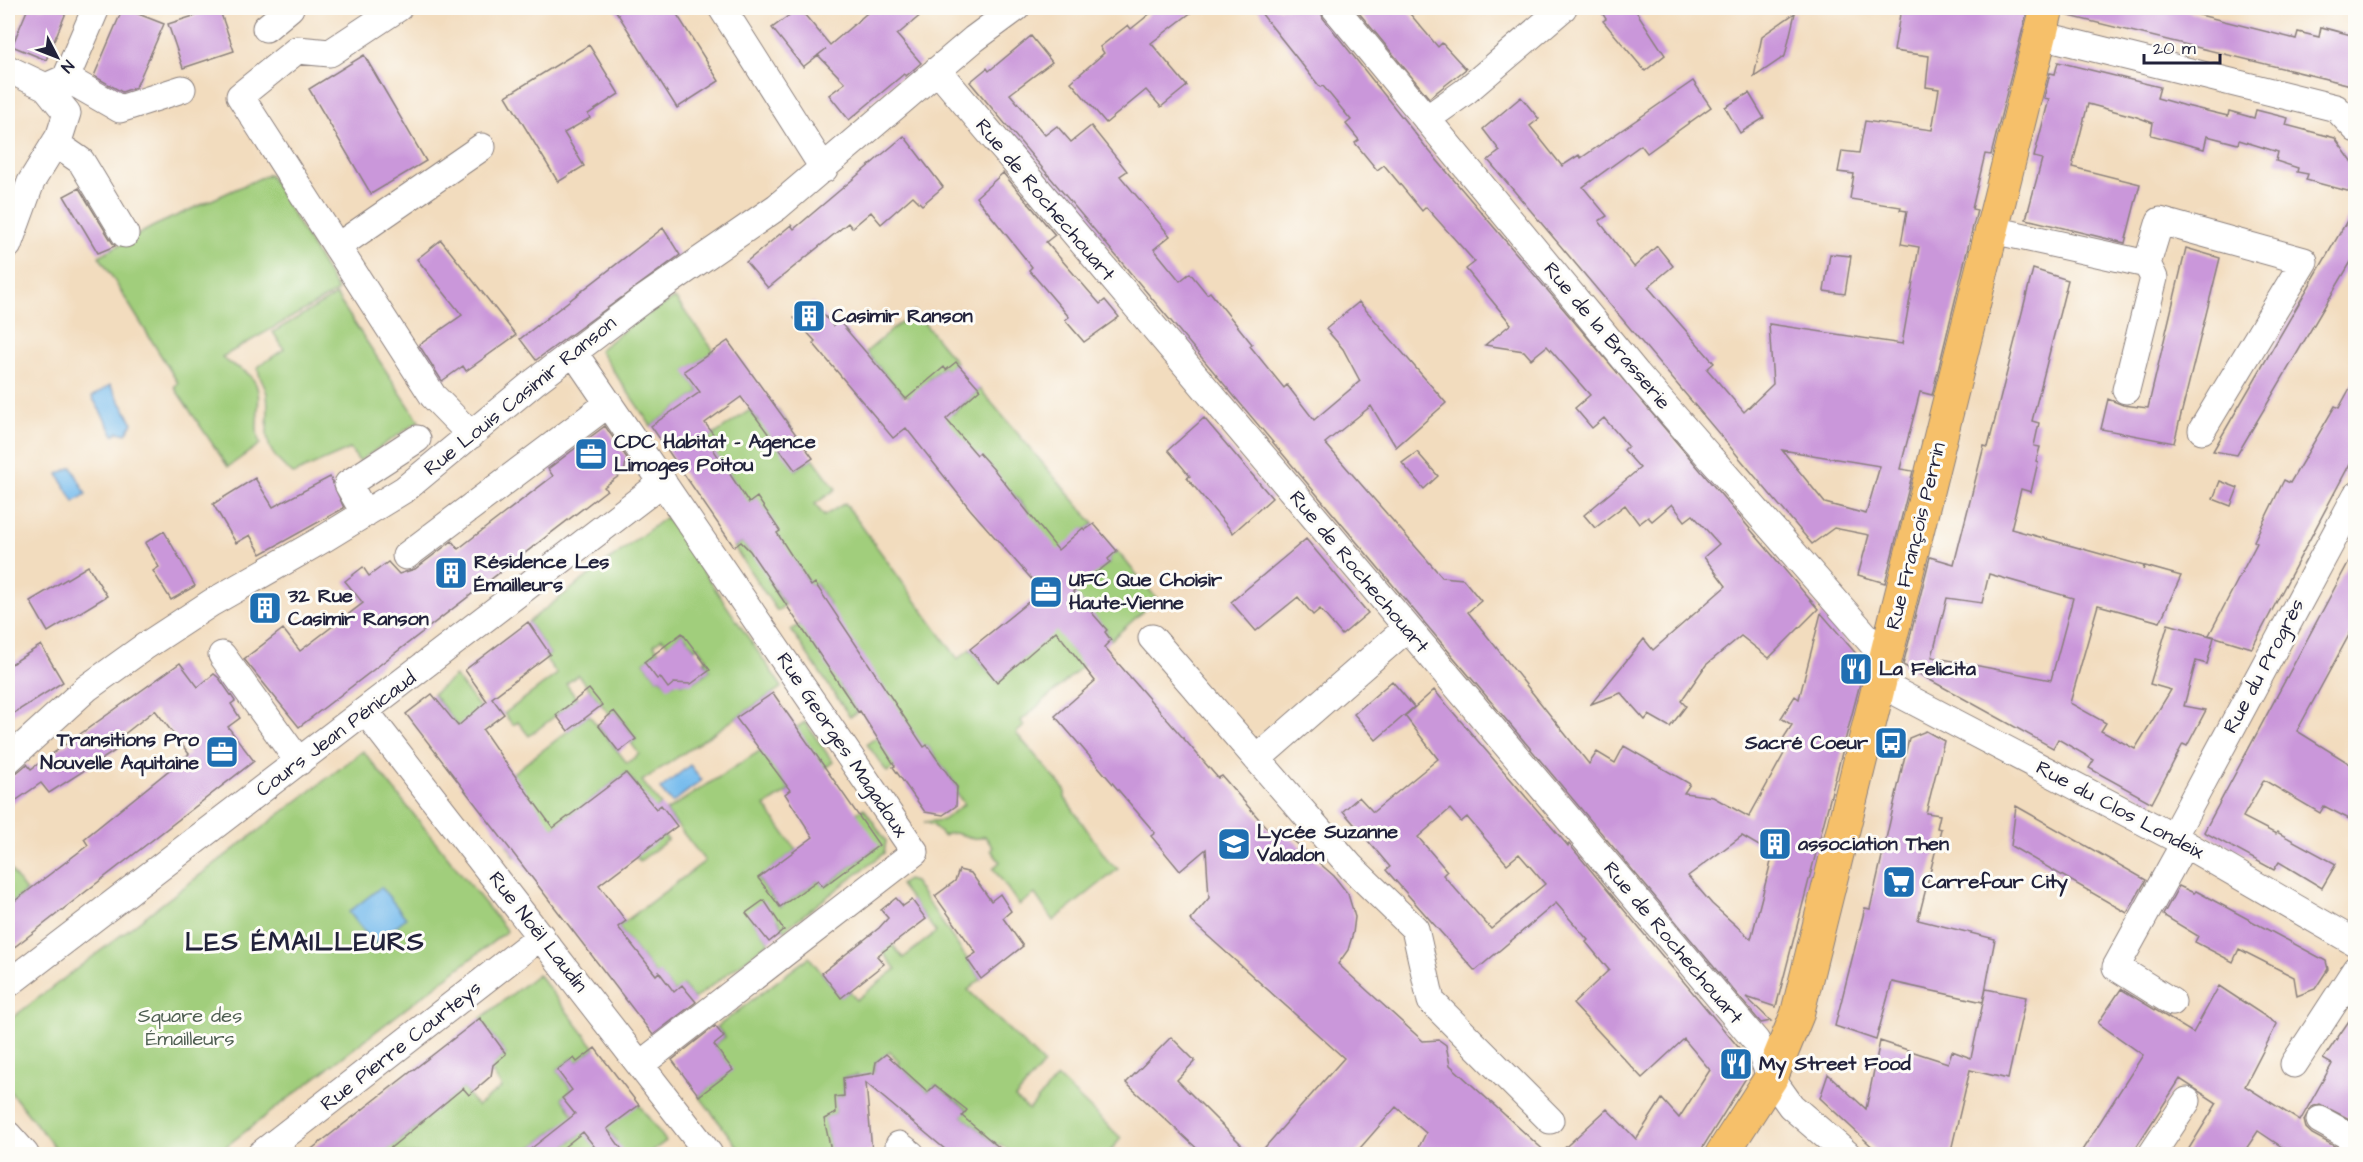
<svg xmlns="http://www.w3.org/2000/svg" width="2363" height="1162" font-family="'Architects Daughter',sans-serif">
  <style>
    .green { fill: #a1ce7b; stroke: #62785b; stroke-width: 1.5; fill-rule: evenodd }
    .water { fill: #76bbed; stroke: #4c6e94; stroke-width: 1.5 }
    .building { fill: #ca97da; fill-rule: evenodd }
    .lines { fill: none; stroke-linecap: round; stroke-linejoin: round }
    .minor-casing { stroke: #8a7f7c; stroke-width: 29 }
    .major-casing { stroke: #8a7f7c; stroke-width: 35 }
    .minor { stroke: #fff; stroke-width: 27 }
    .major { stroke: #f6c06b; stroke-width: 33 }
    .labels { text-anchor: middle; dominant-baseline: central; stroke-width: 6; stroke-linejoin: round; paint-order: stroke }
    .street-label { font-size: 20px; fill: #22223b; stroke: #fdfcf7 }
    .poi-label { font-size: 20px; font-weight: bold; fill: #22223b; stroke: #fdfcf7; text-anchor: start }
    .park-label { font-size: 20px; fill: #4e5e51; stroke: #fdfcf7 }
    .district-label { font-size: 26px; font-weight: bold; letter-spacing: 1.5px; fill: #22223b; stroke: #fdfcf7 }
  </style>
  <rect width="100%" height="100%" fill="#fdfcf7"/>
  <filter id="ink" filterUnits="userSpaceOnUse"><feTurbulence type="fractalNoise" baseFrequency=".0167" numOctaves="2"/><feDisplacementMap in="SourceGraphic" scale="12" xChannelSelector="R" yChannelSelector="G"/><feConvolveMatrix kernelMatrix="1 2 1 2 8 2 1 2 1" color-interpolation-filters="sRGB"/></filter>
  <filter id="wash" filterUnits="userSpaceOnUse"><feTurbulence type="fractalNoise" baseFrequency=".008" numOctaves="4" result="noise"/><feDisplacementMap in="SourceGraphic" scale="24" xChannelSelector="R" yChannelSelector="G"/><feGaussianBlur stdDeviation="1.35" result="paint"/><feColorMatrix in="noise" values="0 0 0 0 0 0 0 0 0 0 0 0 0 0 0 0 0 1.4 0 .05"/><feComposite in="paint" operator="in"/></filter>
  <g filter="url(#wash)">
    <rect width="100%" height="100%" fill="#f2dcbe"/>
    <path class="green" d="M269,174L338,291L222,357C231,367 246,368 253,379C266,398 251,423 260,444L228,467L174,387L178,383L99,256L154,226Z
      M336,295L419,421L359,461L350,449L293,474C254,443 272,432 267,394C265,384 258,378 258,367L284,349L273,332Z
      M675,298L714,351L685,371L700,392L651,426L599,350L632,324Z
      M914,311L956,362L946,370L943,367L927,381L929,385L913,397L903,395L866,352Z
      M980,389L1094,524L1085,530L1083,529L1057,554L1026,513L1029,511L943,419L951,412L953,414Z
      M778,409L792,429L775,441L796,470L813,458L836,489L815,504L824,516L845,503L958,659L970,649L997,682L1056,628L1076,656L1085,664L1021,721L1024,726L1016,733L1065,790V798L1109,862L1118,869L1053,921L1035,894L1019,905L993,868L1000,862L991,850L993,848L985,836C971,844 958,827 943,836L933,825L924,822L943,820L964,804L955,791L958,788L927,745L887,772L867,744L877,737L920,742L880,682L840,685L858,712L850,717L791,630L830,605L816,583L811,586L796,563L770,577L768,579L785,605L777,611L734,547L742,542L749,552L779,531L757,498L745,505L734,481L713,450L699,445L750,410L759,422Z
      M666,517L782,687L642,781L661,805L646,817L668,840L640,861L636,857L638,787L626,773L515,857L507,845L513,773L589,715L627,763L639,754L631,743L636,739L615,711L610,715L578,675L566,684L577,699L529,736L518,722L513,725L504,714L557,674L545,658L550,654L528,622ZM682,633L695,649L698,646L707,659L704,661L710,670L694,682L692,680L682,684L679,680L668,687L660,677L657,679L644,662L659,651L654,645L662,638L668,645Z
      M1117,551L1157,599L1111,640L1105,632L1107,630L1075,597L1074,587L1110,562L1108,559Z
      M455,676L492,723L469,740L433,694Z
      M805,722L833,762L825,768L769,761L790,790L765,806L796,850L758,879L780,907L818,880L824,887L876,847L856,813L864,808L886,841L884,853L784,930L778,920L747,913L769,942L694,999L683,985L674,992L659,973L656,975L618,927L705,861L666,811Z
      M363,751L507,931L216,1154H60L8,1089V1021Z
      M8,866L26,891L8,906Z
      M907,880L914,882L981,979L968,990L1044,1064L1015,1098L1029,1110L1057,1077L1121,1138L1108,1154H1034L1031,1152L1013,1154L1000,1144L998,1146L962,1116L967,1109L935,1085L928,1092L898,1065L900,1062L890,1052L876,1062L872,1082L857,1075L843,1078L844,1096L836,1097V1113L824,1119L832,1154H743L699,1096L732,1070L714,1045L725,1037L717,1027L809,957L841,997L850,991L856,1000L896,969L876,944L886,936L903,958L936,932L900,885Z
      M538,974L595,1048L577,1062L573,1058L557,1070L572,1090L562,1098C576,1116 585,1136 600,1153L616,1140L599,1119L639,1105L666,1141L648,1154H554L581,1134L572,1122L560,1126L523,1154H382L420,1125L391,1087L406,1076L432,1112L463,1088L477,1106L502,1087L489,1068L506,1054L480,1019Z"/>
    <path class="water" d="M110,385L133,423L126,434L118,432L114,435L92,397Z
      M72,467L86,494L74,502L58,474Z
      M690,765L702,780L672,803L660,789Z
      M381,887L406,918L374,944L349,912Z"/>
    <g id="blocks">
      <path class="building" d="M28,8H68L46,60L12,46Z
        M123,8L164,24L136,87L122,92L94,76Z
        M219,8L234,51L183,68L168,24Z
        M614,8H673L719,81L677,108Z
        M799,8L830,45L873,8H929L897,35L921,63L906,76L904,74L849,120L829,95L845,83L818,55L826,49L803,67L772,28Z
        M1157,8H1197L1151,43L1187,86L1161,107L1146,90L1106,123L1071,82L1104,53L1100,47L1128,25L1131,29Z
        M1257,8H1320L1323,18L1425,146L1818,609L1769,658L1741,636L1706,665L1681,701L1686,706L1670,727L1649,715L1645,720L1621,693L1591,704L1644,639L1653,650L1726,586L1704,557L1719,544L1693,515L1685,521L1672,504L1652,521L1648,517L1639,524L1625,505L1595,528L1584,515L1640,468L1624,450L1628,446L1604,418L1592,428L1575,408L1590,395L1547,346L1531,359L1524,351L1485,345L1511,324L1466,269L1475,262L1426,207L1422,211L1384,165L1377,170L1355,143L1359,140L1346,124L1351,120L1323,86L1320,87Z
        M1355,8H1405L1438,47L1442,43L1466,69L1429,98Z
        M1599,8H1634L1665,55L1645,71L1603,21L1606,19Z
        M1901,8H2028L1991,155L1985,154L1972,209L1977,210L1932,395L1920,392L1900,469L1913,471L1885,583L1858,575L1869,535L1834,528L1812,544L1488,160L1500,151L1483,129L1521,97L1539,119L1530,126L1562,166L1579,155L1581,158L1693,81L1711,107L1647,153L1641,145L1583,187L1607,216L1599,221L1634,267L1657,246L1673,266L1648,287L1714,363L1707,369L1744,412L1773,384L1769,324L1902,344L1919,247L1901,244L1907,211L1900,210L1901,207L1850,199L1854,174L1838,172L1842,151L1859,153L1865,121L1932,130L1939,89L1926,87L1929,56L1894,51ZM1782,450L1880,466L1866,514L1825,503Z
        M2066,8H2172L2296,39L2298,32L2319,37L2321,27L2355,36V86L2065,15Z
        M1795,13L1785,56L1754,77L1762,36Z
        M1031,36L1052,62L1010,94L1045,135L1057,126L1071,142L1091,126L1127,171L1120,176L1170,236L1154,249L1180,281L1190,273L1207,294L1210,292L1252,344L1250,346L1284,388L1287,385L1314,420L1360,381L1343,349L1326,329L1359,302L1446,403L1396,447L1371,406L1325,443L1442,577L1463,579L1481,601L1468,612L1589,764L1597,752L1615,763L1624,746L1690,784L1684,793L1713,797L1749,817L1786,750L1779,745L1792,725L1781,718L1795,696L1799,699L1821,613L1865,664L1776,1007L1746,997L1771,1021L1761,1023L970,82L987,68L989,71ZM1742,836L1773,854L1751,939L1712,904L1688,876Z
        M589,45L619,94L588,114L590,118L564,133L584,166L558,182L506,96Z
        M364,55L426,161L371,194L309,89Z
        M2058,62L2160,87L2157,98L2182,105L2228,116L2229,111L2254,118L2256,110L2288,118L2286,125L2335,138L2355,166V193L2306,180L2308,174L2297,172L2298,168L2276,161L2278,152L2239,140L2238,144L2207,136L2204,149L2151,135L2153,123L2137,117L2088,104L2072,167L2140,184L2125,243L2026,219L2042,159L2034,157L2049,99L2044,98L2050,73L2055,74Z
        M1749,93L1764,118L1740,133L1725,107Z
        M904,136L943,187L922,205L913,196L881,224L871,212L852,228L848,223L768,288L746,262L791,225L794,229Z
        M1003,173L1055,235L1046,242L1100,304L1105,300L1119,317L1084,342L1065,320L1069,317L1029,270L1032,267L976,197Z
        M79,188L112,242L115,246L98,253L64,196Z
        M2355,207V255L2237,455L2213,451Z
        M663,228L680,255L536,360L520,339Z
        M441,240L516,335L466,371L463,366L442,381L419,345L462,315L417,259Z
        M2186,248L2220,258L2174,443L2101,429L2108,399L2123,405L2148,408Z
        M1830,254L1851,256L1845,294L1824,291Z
        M2033,269L2068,280L2032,421L2039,423L2034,446L2040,447L2036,461L2038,462L2031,492L2021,489L2011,529L2144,566L2143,570L2145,566L2181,576L2160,622L2098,605L2070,703L2106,723L2101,731L2135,749L2171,690L2150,684L2168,624L2214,637L2207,664L2196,661L2184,706L2206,710L2187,746L2183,744L2152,803L2089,768L2094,760L2058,739L2053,748L1903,665L1930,557L1954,564L1984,446L1988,447ZM1989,574L2073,598L2051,680L1932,657L1947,598L1982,603Z
        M813,302L833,326L839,321L906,399L944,367L946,370L956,362L980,389L946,419L977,455L979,453L996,472L1058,550L1083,528L1085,530L1094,524L1117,551L1108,559L1110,562L1073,591L1107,630L1105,632L1111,640L1104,647L1218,778L1222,776L1271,833L1278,827L1334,876L1348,894L1355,917L1353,933L1348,950L1338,964L1423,1041L1439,1040L1446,1045L1450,1065L1549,1155H1415L1426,1133L1396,1107L1354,1155H1258L1344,1058L1190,920L1209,898L1206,849L1180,871L1151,836L1155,833L1055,716L1095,681L1056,631L997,682L970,649L1042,591L970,509L906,428L893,438L813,343L815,341L794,318Z
        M728,341L813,458L795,470L741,397L705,423L714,435L707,440L749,503L757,497L780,531L777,533L811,586L815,583L924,747L927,745L957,787L956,806L943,815L925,812L893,767L895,766L860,711L858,712L750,551L741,542L734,547L651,426L700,392L684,371Z
        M2355,379V454L2252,648L2209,635L2257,543L2254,541L2284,480L2290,483L2335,406L2339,408Z
        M1204,418L1272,498L1233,533L1187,478L1190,476L1168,450Z
        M605,426L627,458L624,472L604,487L607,490L299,727L244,659L283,629L300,651L363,603L345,581L363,567L369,576L388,562L399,574L415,569L452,541L458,549L553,476L548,469Z
        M1417,452L1438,476L1424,489L1402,463Z
        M330,477L344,508L261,554L250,535L236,543L213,504L255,478L273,507Z
        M2220,481L2238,488L2231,506L2213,499Z
        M164,531L195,586L171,600L153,571L159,567L145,543Z
        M1306,539L1368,613L1342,635L1320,609L1313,615L1298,597L1256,631L1231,602Z
        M2355,550V624L2297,731L2355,767V822L2324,806L2320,813L2264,780L2243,817L2276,834L2277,832L2336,864L2322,888L2279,862L2274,870L2204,832Z
        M88,566L107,596L48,632L30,601Z
        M528,622L550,654L492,698L504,714L483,730L505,762L553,828L626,773L656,809L661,805L677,826L599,885L626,921L618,927L656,975L659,972L674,992L682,985L696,1002L653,1035L406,714L432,694L458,726L487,701L465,670Z
        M682,633L710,670L691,684L674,683L668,688L660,677L657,679L644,662Z
        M41,645L63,682L8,717V666Z
        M180,663L198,687L214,674L219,678L235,701L231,704L240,718L228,727L254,761L8,952V906L88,845L84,839L189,754L155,710L113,743L118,749L49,793L41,783L8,806V780L27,764L31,769Z
        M1392,681L1414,707L1376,740L1354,714Z
        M589,689L602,705L568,731L556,715Z
        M1434,690L1568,846L1569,844L1744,1054L1751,1070L1698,1155H1557L1607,1109L1636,1139L1662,1099L1679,1118L1710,1070L1684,1039L1642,1078L1627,1062L1573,1004L1609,970L1586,942L1588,940L1556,903L1475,971L1386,870L1390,867L1343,811L1359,797L1373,812L1438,759L1405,716ZM1450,809L1461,822L1467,817L1507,864L1519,854L1545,884L1491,929L1443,875L1447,871L1418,837Z
        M773,693L879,845L823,887L818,880L780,907L758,878L813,837L785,794L790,790L736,718Z
        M614,711L636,739L619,752L598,725Z
        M1926,731L1944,741L1926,813L1940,815L1937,828L1941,829L1918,920L1995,939L1983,1002L1892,982L1876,1040L1835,1026L1865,908L1870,909L1909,738Z
        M2016,806L2146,880L2127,913L2011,846Z
        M959,870L971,873L991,901L1000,894L1011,911L1003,918L1023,946L981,979L967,959L976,953L935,896L955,881Z
        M2179,886L2194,893L2196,891L2326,961L2328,969L2315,989L2297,996L2294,977L2239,949L2233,962L2195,942L2198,936L2163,915Z
        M896,898L903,906L912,900L926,919L877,956L884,964L841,998L822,973L879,928L888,918L881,910Z
        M764,900L784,930L769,942L746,913Z
        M2219,986L2277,1024L2245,1086L2300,1121L2332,1064L2323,1059L2355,1012V1122L2320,1104L2311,1107L2304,1120L2306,1128L2312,1134L2351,1155H2294L2258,1131L2242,1155H2185L2217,1103L2180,1079L2131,1155H2079L2143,1055L2098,1023L2121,989L2193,1033Z
        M1986,989L2026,997L2008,1079L1970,1070L1950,1155H1881L1820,1098L1828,1074L1866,1109L1880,1041L1948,1063L1952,1051L1971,1058Z
        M480,1018L506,1054L493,1065L491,1076L469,1095L463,1088L382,1155H304Z
        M715,1026L724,1037L714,1045L733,1070L699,1096L672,1060Z
        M1171,1037L1195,1061L1177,1080L1252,1155H1204L1126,1083Z
        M595,1048L639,1105L607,1129L626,1155H601L583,1132L554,1155H523L575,1114L562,1098L572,1090L557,1070L574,1058L577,1062Z
        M886,1054L928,1092L935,1085L967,1110L962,1116L1008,1155H952L866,1083L872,1151L860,1155H832L824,1119L836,1113L835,1097L844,1096L843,1078L874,1073L876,1062Z"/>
    </g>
  </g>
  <g filter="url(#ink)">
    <use href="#blocks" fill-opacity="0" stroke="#8a7f7c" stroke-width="1.5"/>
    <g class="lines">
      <defs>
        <path id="minor" d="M398,8L330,53L297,50L240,96L433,396L471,435
          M722,8L824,169
          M1335,8L1637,374L1886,659
          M266,28L290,8
          M2041,35L2336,108L2356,129
          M8,69L46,87L67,113L60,135L31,182L8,245
          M937,70L1756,1041L1771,1078L1791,1106L1847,1154
          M66,78L120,109L182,89
          M50,85L66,78L96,8
          M1428,118L1466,91L1563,8
          M55,143L81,161L125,234
          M1993,230L2147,264L2160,221L2304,261L2202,430
          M337,247L482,147
          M574,353L915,852L641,1064
          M2126,390L2154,278L2147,264
          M365,514L348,484L417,439
          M406,556L609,403
          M1152,638L1351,867L1415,929L1431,1001L1550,1120
          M222,655L299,762
          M1881,684L2173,837L2356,943
          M365,711L709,1154
          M1257,759L1407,628
          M8,760L87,688L144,647L211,603L325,538L405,489L533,383L641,301L777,207L974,39L1016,8
          M2173,837L2356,496
          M8,984L663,482
          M2172,1002L2116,967L2184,844
          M2294,1064L2356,969
          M2320,1120L2356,1140
          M8,1135L25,1154
          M899,1145L911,1154
          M261,1154L541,936
          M2152,1154L2187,1101"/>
        <path id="major" d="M1722,1154L1771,1078L1797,1015L2047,8"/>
      </defs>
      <use href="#minor" class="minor-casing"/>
      <use href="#major" class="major-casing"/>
      <use href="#minor" class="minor"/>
      <use href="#major" class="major"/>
    </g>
  </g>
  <defs>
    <symbol id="building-square" viewBox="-11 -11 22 22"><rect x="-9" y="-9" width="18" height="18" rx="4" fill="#1f6fb2" stroke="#fdfcf7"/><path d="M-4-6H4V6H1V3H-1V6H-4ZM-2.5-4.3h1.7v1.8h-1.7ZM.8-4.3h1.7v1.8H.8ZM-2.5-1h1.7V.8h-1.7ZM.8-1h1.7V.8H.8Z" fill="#fff"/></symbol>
    <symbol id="office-square" viewBox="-11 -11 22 22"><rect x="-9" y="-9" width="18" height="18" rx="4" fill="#1f6fb2" stroke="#fdfcf7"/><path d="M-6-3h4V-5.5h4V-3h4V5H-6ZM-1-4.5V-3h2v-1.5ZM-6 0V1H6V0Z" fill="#fff"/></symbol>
    <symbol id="restaurant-square" viewBox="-11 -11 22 22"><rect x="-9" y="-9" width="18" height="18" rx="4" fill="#1f6fb2" stroke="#fdfcf7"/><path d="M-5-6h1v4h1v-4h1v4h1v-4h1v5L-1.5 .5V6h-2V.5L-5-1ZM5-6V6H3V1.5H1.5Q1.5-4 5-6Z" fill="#fff"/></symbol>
    <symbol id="bus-square" viewBox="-11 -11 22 22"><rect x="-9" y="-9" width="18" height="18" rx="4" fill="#1f6fb2" stroke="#fdfcf7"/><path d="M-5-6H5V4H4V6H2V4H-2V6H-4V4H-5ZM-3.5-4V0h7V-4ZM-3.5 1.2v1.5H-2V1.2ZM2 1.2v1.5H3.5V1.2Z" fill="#fff"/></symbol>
    <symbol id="school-square" viewBox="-11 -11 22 22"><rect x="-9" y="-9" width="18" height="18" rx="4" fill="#1f6fb2" stroke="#fdfcf7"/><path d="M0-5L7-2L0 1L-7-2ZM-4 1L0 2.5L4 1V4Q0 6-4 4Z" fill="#fff"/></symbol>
    <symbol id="supermarket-square" viewBox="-11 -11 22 22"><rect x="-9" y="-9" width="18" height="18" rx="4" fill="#1f6fb2" stroke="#fdfcf7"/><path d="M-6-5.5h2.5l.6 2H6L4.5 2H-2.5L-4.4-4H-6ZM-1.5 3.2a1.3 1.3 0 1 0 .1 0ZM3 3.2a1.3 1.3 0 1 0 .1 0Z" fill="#fff"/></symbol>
  </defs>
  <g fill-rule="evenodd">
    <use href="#building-square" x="790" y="297" width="38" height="38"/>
    <use href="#office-square" x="572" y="435" width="38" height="38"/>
    <use href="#building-square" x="432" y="554" width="38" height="38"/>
    <use href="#office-square" x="1027" y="573" width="38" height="38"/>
    <use href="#building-square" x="246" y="589" width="38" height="38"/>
    <use href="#restaurant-square" x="1837" y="650" width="38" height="38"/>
    <use href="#bus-square" x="1872" y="724" width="38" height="38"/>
    <use href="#office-square" x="203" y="733" width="38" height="38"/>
    <use href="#school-square" x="1215" y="825" width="38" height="38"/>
    <use href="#building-square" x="1756" y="825" width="38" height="38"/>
    <use href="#supermarket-square" x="1880" y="863" width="38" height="38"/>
    <use href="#restaurant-square" x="1717" y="1045" width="38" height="38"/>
  </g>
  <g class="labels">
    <g class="street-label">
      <text transform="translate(1045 200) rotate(50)">Rue de Rochechouart</text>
      <text transform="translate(1607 336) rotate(50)">Rue de la Brasserie</text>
      <text transform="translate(520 396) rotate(-39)">Rue Louis Casimir Ranson</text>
      <text transform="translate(1916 536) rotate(-76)">Rue François Perrin</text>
      <text transform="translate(1359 572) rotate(50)">Rue de Rochechouart</text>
      <text transform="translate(2264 666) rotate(-62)">Rue du Progrès</text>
      <text transform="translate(336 734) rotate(-37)">Cours Jean Pénicaud</text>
      <text transform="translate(842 745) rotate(56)">Rue Georges Magadoux</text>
      <text transform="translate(2120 810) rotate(28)">Rue du Clos Londeix</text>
      <text transform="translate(538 932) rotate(52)">Rue Noël Laudin</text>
      <text transform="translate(1673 943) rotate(50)">Rue de Rochechouart</text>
      <text transform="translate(401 1046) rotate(-38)">Rue Pierre Courteys</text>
    </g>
    <g class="poi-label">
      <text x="832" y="316">Casimir Ranson</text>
      <text x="614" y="442">CDC Habitat - Agence<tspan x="614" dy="23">Limoges Poitou</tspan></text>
      <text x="474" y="562">Résidence Les<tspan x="474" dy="23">Émailleurs</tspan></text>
      <text x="1069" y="580">UFC Que Choisir<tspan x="1069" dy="23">Haute-Vienne</tspan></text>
      <text x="288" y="596">32 Rue<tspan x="288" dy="23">Casimir Ranson</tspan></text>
      <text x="1879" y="669">La Felicita</text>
      <text x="199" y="740" text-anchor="end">Transitions Pro<tspan x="199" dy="23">Nouvelle Aquitaine</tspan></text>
      <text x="1868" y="743" text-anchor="end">Sacré Coeur</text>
      <text x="1257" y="832">Lycée Suzanne<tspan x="1257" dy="23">Valadon</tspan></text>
      <text x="1798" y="844">association Then</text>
      <text x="1922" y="882">Carrefour City</text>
      <text x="1759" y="1064">My Street Food</text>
    </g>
    <g class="park-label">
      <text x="190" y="1016">Square des<tspan x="190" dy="23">Émailleurs</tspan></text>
    </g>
    <g class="district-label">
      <text x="305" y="942">LES ÉMAILLEURS</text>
    </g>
  </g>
  <rect width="2363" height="1162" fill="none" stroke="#fdfcf7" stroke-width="30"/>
  <g transform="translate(57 57) rotate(132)" stroke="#fdfcf7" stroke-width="4.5" paint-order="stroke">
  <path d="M0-4.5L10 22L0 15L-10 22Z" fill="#22223b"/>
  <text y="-9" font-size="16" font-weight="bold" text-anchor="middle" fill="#22223b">N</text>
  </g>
  <path d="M2144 54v9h76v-9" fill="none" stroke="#22223b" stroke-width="3"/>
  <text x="2153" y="54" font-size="18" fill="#22223b" stroke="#fdfcf7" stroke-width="4.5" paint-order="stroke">20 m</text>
</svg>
